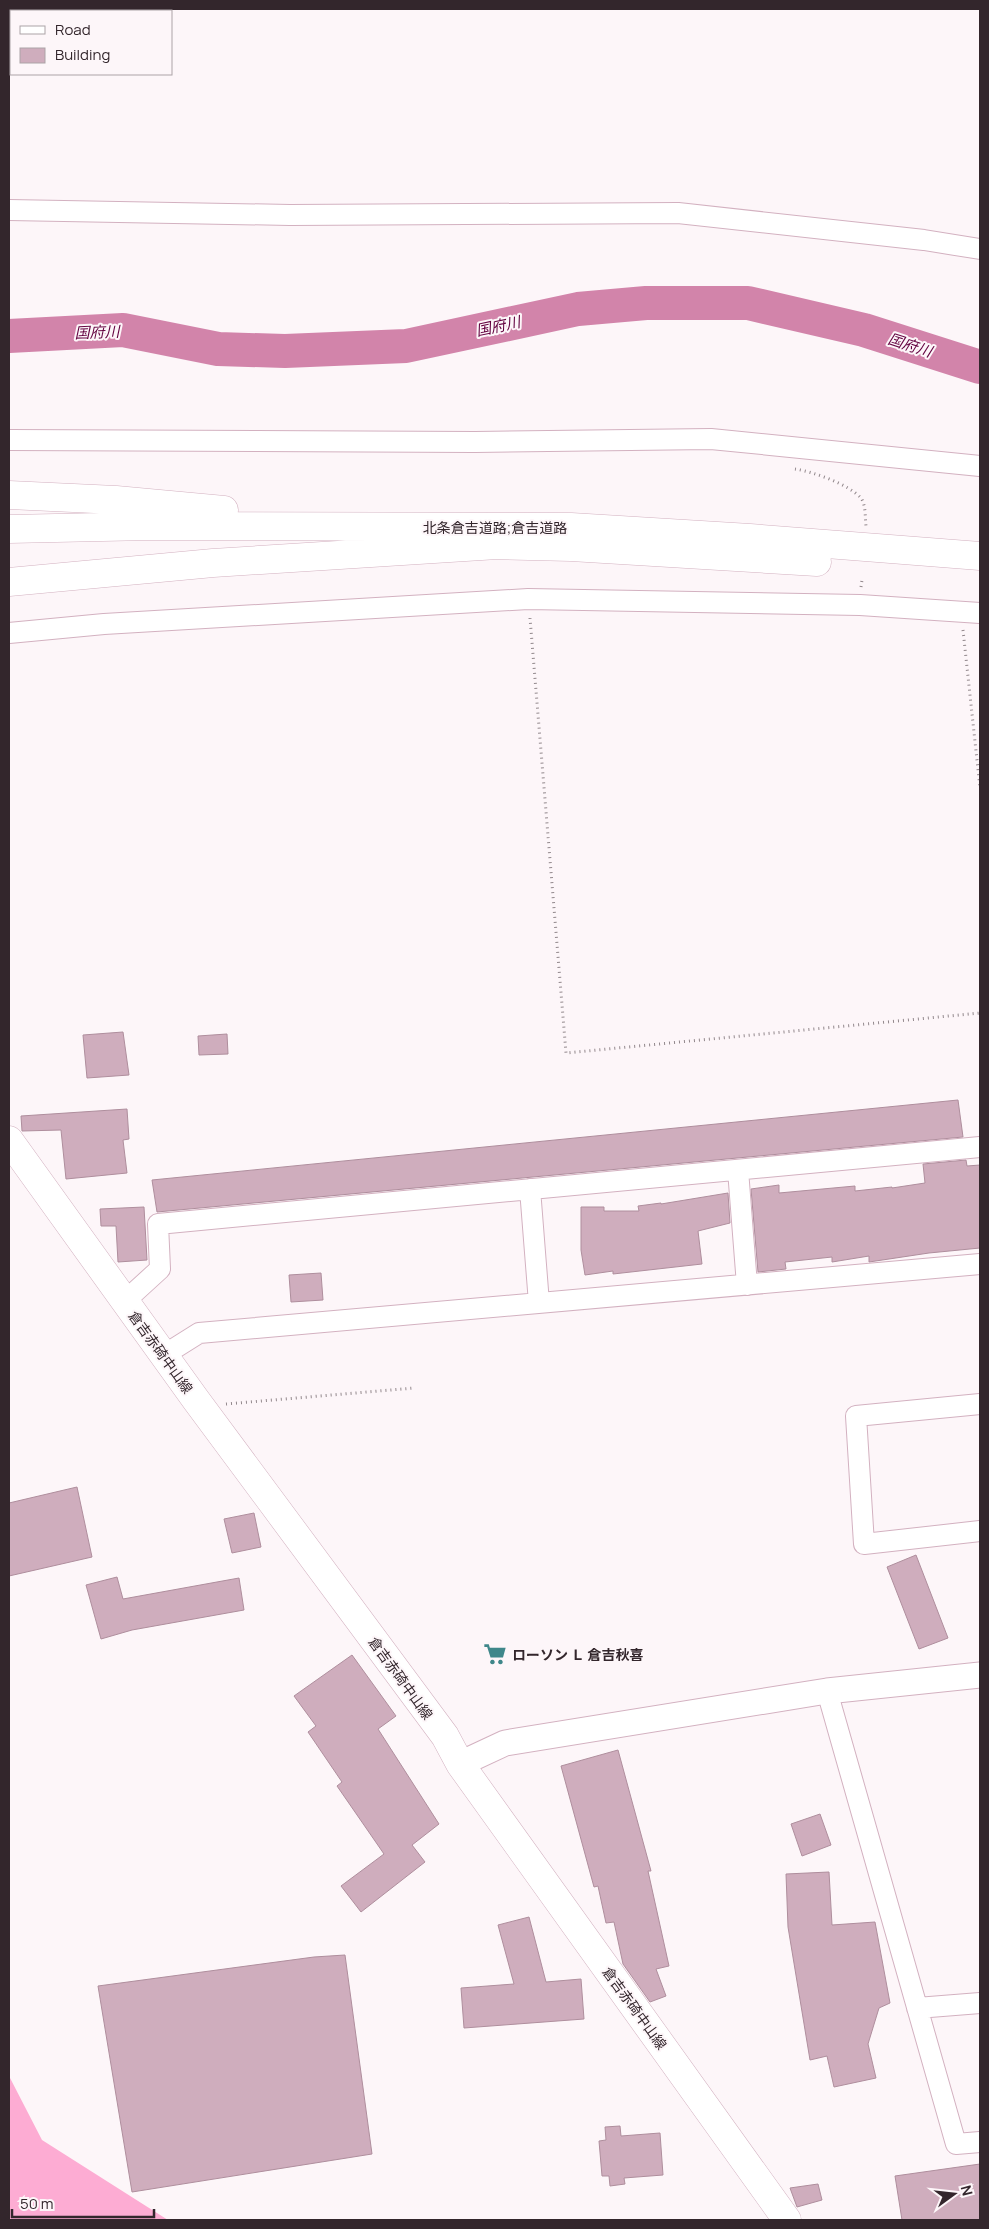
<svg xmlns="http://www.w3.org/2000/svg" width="989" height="2229" font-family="Manrope,'Noto Sans JP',sans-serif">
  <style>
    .forest { fill: #fdacd3 }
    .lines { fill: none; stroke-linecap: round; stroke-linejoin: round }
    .river { stroke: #d284aa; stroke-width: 34 }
    .building { fill: #cfadbd; stroke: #af8e9d }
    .minor-casing { stroke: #d3b1c0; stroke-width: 22 }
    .tertiary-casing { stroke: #d3b1c0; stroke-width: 27 }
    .primary-casing { stroke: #d3b1c0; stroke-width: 29 }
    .motorway-casing { stroke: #d3b1c0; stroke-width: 29 }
    .path { stroke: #92888c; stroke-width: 3; stroke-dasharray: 1 4; stroke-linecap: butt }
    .minor { stroke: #fff; stroke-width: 20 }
    .tertiary { stroke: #fff; stroke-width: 25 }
    .primary { stroke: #fff; stroke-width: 28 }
    .motorway { stroke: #fff; stroke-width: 28 }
    .labels { text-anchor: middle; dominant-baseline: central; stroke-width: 4; stroke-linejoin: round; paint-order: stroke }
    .street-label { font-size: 14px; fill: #33262c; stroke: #fdf6f9 }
    .poi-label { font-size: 14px; font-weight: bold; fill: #33262c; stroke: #fdf6f9; text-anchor: start }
    .water-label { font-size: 15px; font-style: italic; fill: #62013f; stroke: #fdf6f9 }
  </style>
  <rect width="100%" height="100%" fill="#fdf6f9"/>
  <path class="forest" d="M9,2076L42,2140L168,2220H9Z"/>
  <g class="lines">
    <path class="river" d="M9,336L123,330L218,349L285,351L406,346L578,309L646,303H748L864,330L980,367"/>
  </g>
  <path class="building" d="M123,1032L129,1075L87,1078L83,1035Z
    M227,1034L228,1054L199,1055L198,1036Z
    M958,1100L963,1137L157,1212L152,1180Z
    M127,1109L129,1139L123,1140L127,1173L66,1179L61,1130L22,1131L21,1116Z
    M966,1160L967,1166L980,1165V1248L929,1253L869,1262V1256L832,1262V1257L785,1262L786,1269L758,1272L751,1189L779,1185V1193L855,1186V1191L892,1187V1188L925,1183L923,1164Z
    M728,1193L730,1223L698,1231L702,1264L613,1274V1271L585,1275L581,1250V1207H604V1211H639L638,1206L661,1203V1204Z
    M144,1207L147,1260L118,1262L116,1226H101L100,1209Z
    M321,1273L323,1300L291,1302L289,1275Z
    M77,1487L92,1557L9,1576V1503Z
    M254,1513L261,1547L232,1553L224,1519Z
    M916,1555L948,1638L919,1649L887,1567Z
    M117,1577L123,1599L239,1578L244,1610L132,1630L101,1639L86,1585Z
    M352,1655L396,1716L378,1729L439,1824L412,1845L425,1862L361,1912L341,1886L384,1854L337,1786L342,1782L308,1732L316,1726L294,1696Z
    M618,1750L651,1871H648L669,1966L656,1969L666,1996L650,2002L623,1964L614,1922L606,1923L598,1886L594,1887L561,1766Z
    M820,1814L831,1845L802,1856L791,1824Z
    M829,1872L832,1925L875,1922L890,2003L879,2008L868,2044L876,2078L834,2087L827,2056L810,2060L788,1927L786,1874Z
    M529,1917L546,1982L581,1979L584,2019L464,2028L461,1988L514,1984L498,1925Z
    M345,1955L372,2154L132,2192L98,1986L314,1957Z
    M620,2126L621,2136L660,2133L663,2175L624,2178L625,2184L610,2186L609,2176H602L599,2141L606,2140L605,2127Z
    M980,2164V2220H902L895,2176Z
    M818,2184L822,2200L797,2207L790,2188Z"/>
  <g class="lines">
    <defs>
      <path id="minor" d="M9,210L290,215L678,213L924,240L980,249
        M9,440L475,442L711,439L980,466
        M9,633L104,624L528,599L860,605L980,613
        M738,1170L747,1285
        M530,1189L539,1303
        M125,1301L160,1269L158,1224L980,1147
        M164,1355L199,1333L980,1264
        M980,1404L856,1416L864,1544L980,1531
        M827,1691L956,2144L980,2142
        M917,2008L980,2003"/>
      <path id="tertiary" d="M460,1764L505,1743L827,1691L980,1675"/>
      <path id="primary" d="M9,1140L196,1400L445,1736L460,1764L787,2220"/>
      <path id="motorway" d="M9,495L116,500L224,510
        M9,529L149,526L571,527L750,538L980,556
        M490,545L571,547L817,562
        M9,582L213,563L497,545"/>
    </defs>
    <use href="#minor" class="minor-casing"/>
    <use href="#tertiary" class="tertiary-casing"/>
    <use href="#primary" class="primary-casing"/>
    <use href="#motorway" class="motorway-casing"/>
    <path class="path" d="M795,469C814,472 848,484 861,498C866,505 865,518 866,526
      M861,587L862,580
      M530,618L566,1053L980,1013
      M963,630L980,788
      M226,1404L414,1388"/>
    <use href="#minor" class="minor"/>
    <use href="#tertiary" class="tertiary"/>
    <use href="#primary" class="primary"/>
    <use href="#motorway" class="motorway"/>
  </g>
  <defs>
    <symbol id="supermarket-bare" viewBox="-9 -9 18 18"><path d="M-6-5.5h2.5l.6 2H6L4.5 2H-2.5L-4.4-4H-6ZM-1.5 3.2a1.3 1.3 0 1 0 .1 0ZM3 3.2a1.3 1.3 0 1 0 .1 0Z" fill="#3f878a" stroke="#fdf6f9" stroke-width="2.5" paint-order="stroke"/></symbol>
  </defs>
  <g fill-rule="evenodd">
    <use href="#supermarket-bare" x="479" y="1638" width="32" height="32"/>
  </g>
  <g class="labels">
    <g class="street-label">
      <text x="495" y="527">北条倉吉道路;倉吉道路</text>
      <text transform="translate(161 1352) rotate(54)">倉吉赤碕中山線</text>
      <text transform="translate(401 1678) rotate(54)">倉吉赤碕中山線</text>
      <text transform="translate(635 2008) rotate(54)">倉吉赤碕中山線</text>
    </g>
    <g class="poi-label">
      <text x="512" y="1654">ローソン Ｌ 倉吉秋喜</text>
    </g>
    <g class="water-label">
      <text transform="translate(498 326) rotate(-12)">国府川</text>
      <text transform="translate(97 332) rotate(-2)">国府川</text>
      <text transform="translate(910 345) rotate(18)">国府川</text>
    </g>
  </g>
  <rect width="989" height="2229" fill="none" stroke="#33262c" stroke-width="20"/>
  <rect x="10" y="10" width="162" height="65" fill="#fdf6f9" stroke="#aca3a7"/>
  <rect x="20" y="26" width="25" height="8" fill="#ffffff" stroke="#aca3a7"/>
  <text x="55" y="35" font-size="15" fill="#33262c">Road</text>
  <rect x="20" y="48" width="25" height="15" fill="#cfadbd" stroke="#aca3a7"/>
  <text x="55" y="60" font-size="15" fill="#33262c">Building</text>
  <g transform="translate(954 2194) rotate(75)" stroke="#fdf6f9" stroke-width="4" paint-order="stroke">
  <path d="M0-4L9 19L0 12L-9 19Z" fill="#33262c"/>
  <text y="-8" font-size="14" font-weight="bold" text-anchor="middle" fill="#33262c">N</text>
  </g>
  <path d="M12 2209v8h142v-8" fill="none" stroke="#33262c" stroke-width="2.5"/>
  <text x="20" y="2209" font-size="15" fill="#33262c" stroke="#fdf6f9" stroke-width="4" paint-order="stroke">50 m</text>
</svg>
